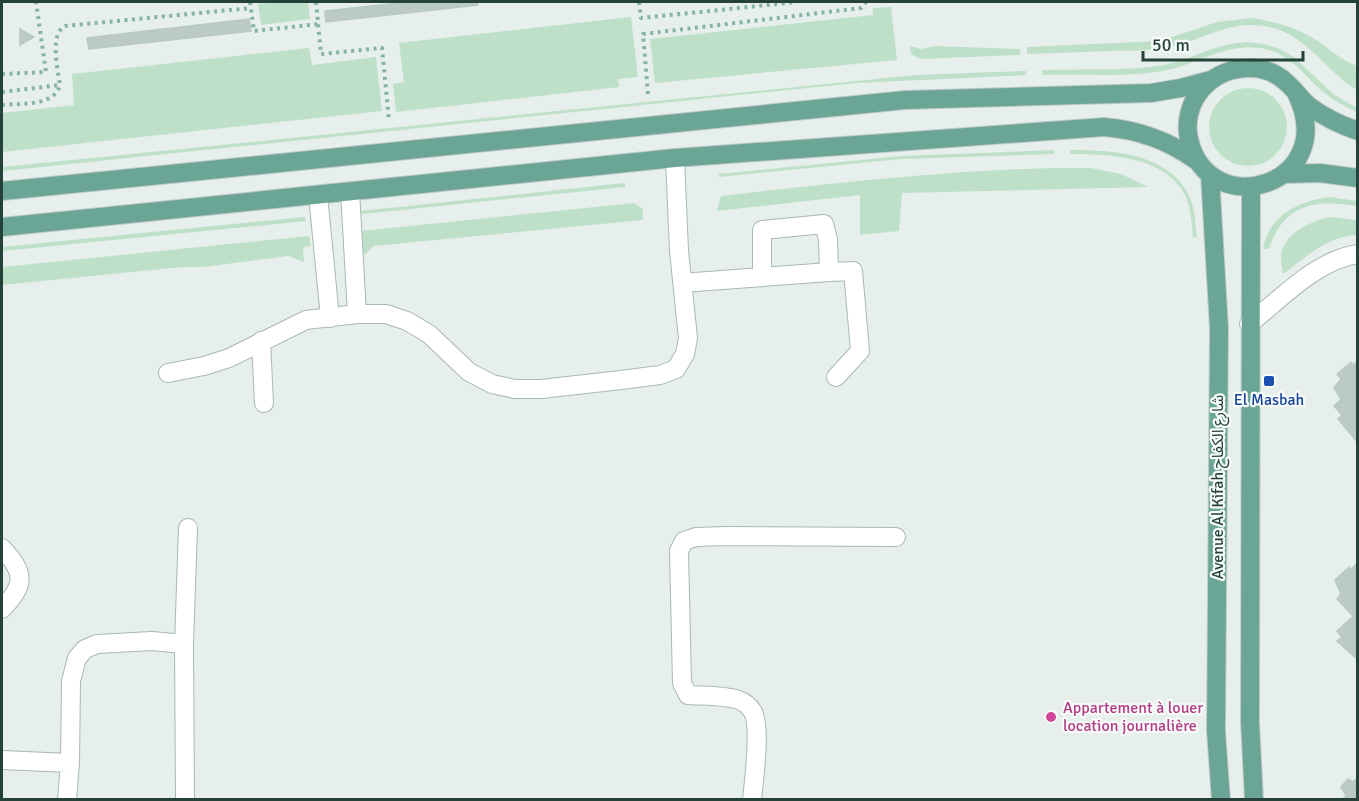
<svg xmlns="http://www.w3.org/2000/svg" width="1359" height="801" font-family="Signika,'Noto Sans Arabic',sans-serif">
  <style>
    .green { fill: #bfe0c8 }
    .building { fill: #bbcac4; stroke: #b8c9c2; stroke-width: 1.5 }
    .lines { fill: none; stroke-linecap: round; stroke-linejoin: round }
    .minor-casing { stroke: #a8b8b2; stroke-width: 20 }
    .major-casing { stroke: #c2cac8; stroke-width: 20 }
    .path { stroke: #86b3a5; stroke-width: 4; stroke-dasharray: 3 4.5; stroke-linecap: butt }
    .minor { stroke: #fff; stroke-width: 18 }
    .major { stroke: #6aa596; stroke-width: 18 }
    .transit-dot { fill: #1a4fb4; stroke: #f7fbf9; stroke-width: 2 }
    .hotel-dot { fill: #d1479c; stroke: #f7fbf9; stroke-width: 2 }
    .labels { text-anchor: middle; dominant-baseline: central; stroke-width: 4.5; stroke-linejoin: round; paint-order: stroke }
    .transit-label { font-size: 16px; fill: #164399; stroke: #f7fbf9 }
    .street-label { font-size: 16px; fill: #24423a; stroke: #f7fbf9 }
    .hotel-label { font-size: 16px; fill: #b23c85; stroke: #f7fbf9; text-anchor: start }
  </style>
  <rect width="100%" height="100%" fill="#e6efeb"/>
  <path class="green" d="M278,2H308L310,19L261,25L258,4Z
    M891,7L897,60L655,83L650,39L873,15V8Z
    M631,17L638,77L618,79L619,87L396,112L393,84L404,82L399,43Z
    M1252,18C1276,22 1297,28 1318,41C1331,51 1342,60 1357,66V90C1330,74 1312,44 1282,31C1235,12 1203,43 1159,49C1144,51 1128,50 1113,51C1084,52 1055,53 1027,54V47L1160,41L1217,22Z
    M1248,42L1264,44L1280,49L1294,57L1333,94L1357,108V112C1345,107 1333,100 1322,91C1306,77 1294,59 1272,51C1230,37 1197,67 1157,72C1119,77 1080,74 1042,75V70C1080,69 1121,71 1158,66C1190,61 1215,43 1248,42Z
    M910,46L922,49L934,46L1020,49V55L921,59L911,54Z
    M309,48L312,65L376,57L382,111L2,152V113L74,105L72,74Z
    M1026,71V75L856,83L2,171V167L916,75Z
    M1209 127a39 39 0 1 1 78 0a39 39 0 1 1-78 0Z
    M1055,150L1054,154L901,159L719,177V174L902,156Z
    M1070,150C1109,150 1165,152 1187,192C1195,205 1195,222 1197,237L1193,238C1192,224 1191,210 1186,197C1167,156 1108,154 1070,154Z
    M1091,168L1121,174L1148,187L902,193L899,231L860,235V195L717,211L721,196C845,182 967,167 1091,168Z
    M625,183V187L362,214L361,211Z
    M1330,197L1357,201V206C1315,199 1283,204 1269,249H1263C1268,216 1300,200 1330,197Z
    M634,203L643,209V220L374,246L364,255L361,231Z
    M305,217L306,221L2,251V247Z
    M1330,217L1357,220V235C1327,236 1306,257 1283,274C1282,267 1280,256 1282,250C1290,230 1312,221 1330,217Z
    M309,236L311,246L303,247L304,262L288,256L203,267H182L2,285V267Z"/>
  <path class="building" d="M409,2H477L478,5L326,22L325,11Z
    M249,19L251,31L89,49L87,38Z
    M20,29L34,37L20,45Z
    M1358,361V406L1355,408L1344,397L1341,399L1334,388L1341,379L1337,374L1351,362L1353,365Z
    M1344,397L1355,408L1358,406V443L1338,419L1342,415L1334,406Z
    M1358,563V615L1353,616L1337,599L1341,594L1335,580L1349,567L1350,570Z
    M1358,612V660L1337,641L1342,637L1337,631Z
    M1358,777V800H1343L1346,795L1341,787L1348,779L1353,782Z"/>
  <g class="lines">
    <defs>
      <path id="minor" d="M350,191L357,314
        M318,195L330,318
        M829,272L853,271L860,351L836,377
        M682,283L829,272L828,240L824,224L762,230V277
        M1249,324C1281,299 1316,260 1358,254
        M261,341L264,403
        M168,373L204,366L229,358L306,320L357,314H386L407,321L429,334L469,372L492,384L515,389H541L621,380L660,375L676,369L685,354L688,338L679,251L675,158
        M2,548C25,573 26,584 2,609
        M184,644L188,528
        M2,760L70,763L67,800
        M70,763L71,681L77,658L85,649L97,644L152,641L184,644L185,800
        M752,800C754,780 761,727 753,712C750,707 744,702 739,700C723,695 705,696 688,695L682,683L679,551L684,541L696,537L726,536L896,537"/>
      <path id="major" d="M1297,95C1340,186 1208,224 1189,139C1185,122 1190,102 1202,89C1223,65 1263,60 1287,83C1295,90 1301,99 1309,106C1324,117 1340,125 1358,131
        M1284,174L1320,173L1358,178
        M1210,175L1219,328L1216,731L1221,800
        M1251,187L1250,722L1254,800
        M2,191L905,100L1151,93L1181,88L1211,80
        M2,227L675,158L1104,127C1139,130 1168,140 1197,161"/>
    </defs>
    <use href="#minor" class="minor-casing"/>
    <use href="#major" class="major-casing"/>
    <path class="path" d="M250,2L254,31L319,24
      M316,2L321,54L382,48L389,120
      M639,2L641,18L797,2
      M2,74L46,72L36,2
      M2,92L60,85
      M648,94L643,34L861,8L866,2
      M2,105C20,103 54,107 60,85C58,70 49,34 65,26L251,8"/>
    <use href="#minor" class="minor"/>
    <use href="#major" class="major"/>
  </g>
  <rect class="transit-dot" x="1263" y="375" width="12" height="12" rx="3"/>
  <circle class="hotel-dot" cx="1051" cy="717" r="6"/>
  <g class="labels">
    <g class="transit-label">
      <text x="1269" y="400">El Masbah</text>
    </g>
    <g class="street-label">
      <text transform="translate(1218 487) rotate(-90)">Avenue Al Kifah شارع الكفاح</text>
    </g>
    <g class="hotel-label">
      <text x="1063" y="708">Appartement à louer<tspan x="1063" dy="18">location journalière</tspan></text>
    </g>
  </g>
  <rect width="1359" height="801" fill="none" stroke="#24423a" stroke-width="6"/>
  <path d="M1143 51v9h160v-9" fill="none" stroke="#24423a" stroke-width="3"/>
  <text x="1152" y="51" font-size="18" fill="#24423a" stroke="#f7fbf9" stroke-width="4.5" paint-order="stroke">50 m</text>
</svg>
